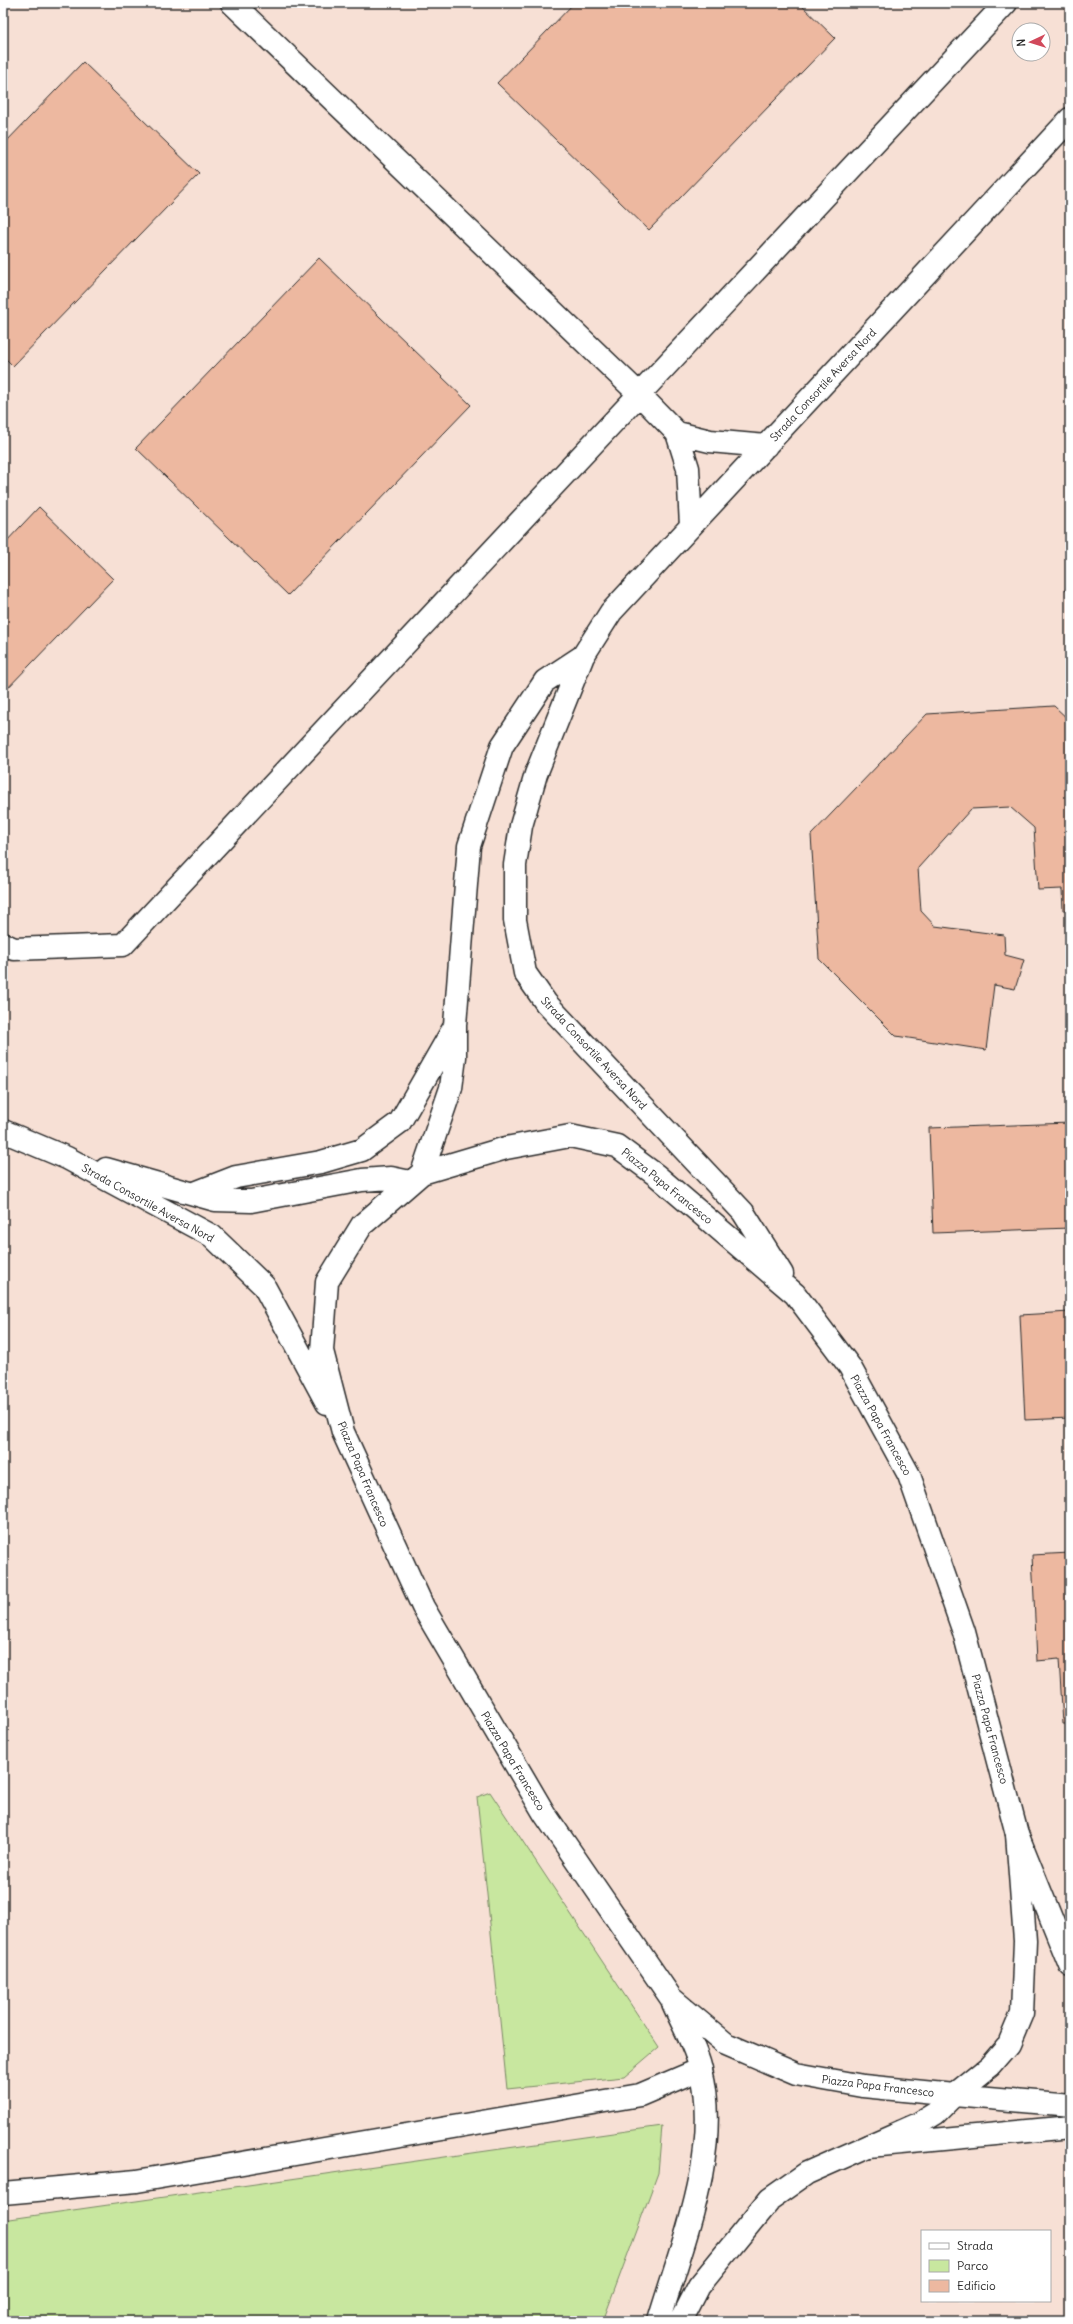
<svg xmlns="http://www.w3.org/2000/svg" width="1073" height="2324" font-family="Delius,sans-serif">
  <style>
    .built { fill: #f7e0d5; fill-rule: evenodd }
    .green { fill: #c8e79f; stroke: #7a8965 }
    .building { fill: #edb8a0; stroke: #2b2b2b }
    .lines { fill: none; stroke-linecap: round; stroke-linejoin: round }
    .minor-casing { stroke: #2b2b2b; stroke-width: 25 }
    .highway-casing { stroke: #2b2b2b; stroke-width: 25 }
    .minor { stroke: #fff; stroke-width: 22 }
    .highway { stroke: #fff; stroke-width: 22 }
    .labels { text-anchor: middle; dominant-baseline: central; stroke-width: 3.5; stroke-linejoin: round; paint-order: stroke }
    .street-label { font-size: 11px; fill: #2b2b2b; stroke: #fff }
  </style>
  <rect width="100%" height="100%" fill="#fbf1ec"/>
  <filter id="ink" filterUnits="userSpaceOnUse"><feTurbulence type="fractalNoise" baseFrequency=".025" numOctaves="2"/><feDisplacementMap in="SourceGraphic" scale="8" xChannelSelector="R" yChannelSelector="G"/><feConvolveMatrix kernelMatrix="1 2 1 2 8 2 1 2 1" color-interpolation-filters="sRGB"/></filter>
  <g filter="url(#ink)">
    <path class="built" d="M3,3H1070V2321H3ZM1019,30H1043V54H1019ZM922,2231H1050V2301H922Z"/>
    <path class="green" d="M490,1792L659,2047L624,2077L507,2089L477,1797Z
      M662,2126L658,2173L603,2321H3V2220Z"/>
    <path class="building" d="M574,3H799L835,38L649,230L497,83Z
      M83,62L199,174L13,366L3,356V145Z
      M319,258L471,405L288,595L136,448Z
      M39,507L113,579L3,693V545Z
      M1070,584V594L1065,590Z
      M1054,706L1070,721V910H1063L1062,889L1038,890L1034,828L1010,807L971,809L918,868L921,911L935,926L1004,935L1005,955L1024,960L1015,989L994,985L986,1050L896,1036L819,959L811,835L927,714Z
      M1070,1123V1228L933,1233L929,1128Z
      M1070,1312V1418L1025,1420L1020,1315Z
      M1070,1553V1724H1063L1059,1659L1037,1661L1032,1555Z"/>
    <g class="lines">
      <defs>
        <path id="minor" d="M232,3L639,394L677,433L688,468L691,526
          M677,433L710,441L766,446
          M3,944L14,949L123,945L1006,3
          M3,1131L67,1158L212,1236L264,1286L327,1403
          M570,1136L617,1146L656,1175L795,1294L850,1367L909,1475L964,1632L1017,1834L1025,1941L1022,2013L1009,2044L990,2066L954,2095L863,2086L796,2074L726,2044L671,1998L544,1813L423,1607L343,1432L322,1351L327,1282L362,1225L422,1173L506,1148Z
          M106,1169L215,1200L251,1201L362,1180L391,1178L410,1182
          M422,1173L451,1088L455,1057V1025L469,846L502,746L545,681L583,656
          M195,1193L236,1177L321,1162L362,1150L400,1122L455,1026
          M782,1274L743,1212L546,1003L525,973L515,920V865L521,826L536,774L583,656L611,612L1070,119
          M3,2193L137,2181L640,2095L701,2069
          M659,2321C682,2244 722,2149 701,2070C696,2047 682,2024 673,2003
          M681,2321L699,2286L770,2199L807,2173L918,2124L936,2113L954,2095"/>
        <path id="highway" d="M1017,1834L1070,1965
          M954,2095L1070,2105
          M869,2146L1070,2127"/>
      </defs>
      <use href="#minor" class="minor-casing"/>
      <use href="#highway" class="highway-casing"/>
      <use href="#minor" class="minor"/>
      <use href="#highway" class="highway"/>
    </g>
  </g>
  <g class="labels">
    <g class="street-label">
      <text transform="translate(823 385) rotate(-47)">Strada Consortile Aversa Nord</text>
      <text transform="translate(594 1053) rotate(47)">Strada Consortile Aversa Nord</text>
      <text transform="translate(667 1186) rotate(39)">Piazza Papa Francesco</text>
      <text transform="translate(148 1203) rotate(29)">Strada Consortile Aversa Nord</text>
      <text transform="translate(881 1425) rotate(61)">Piazza Papa Francesco</text>
      <text transform="translate(363 1474) rotate(67)">Piazza Papa Francesco</text>
      <text transform="translate(990 1729) rotate(75)">Piazza Papa Francesco</text>
      <text transform="translate(513 1761) rotate(59)">Piazza Papa Francesco</text>
      <text transform="translate(878 2086) rotate(7)">Piazza Papa Francesco</text>
    </g>
  </g>
  <rect width="1073" height="2324" fill="none" stroke="#fff" stroke-width="16"/>
  <rect x="8" y="8" width="1057" height="2308" fill="none" stroke="#2b2b2b" stroke-width="1.5" filter="url(#ink)"/>
  <rect x="921" y="2230" width="130" height="72" fill="#ffffff" stroke="#aaaaaa"/>
  <rect x="929" y="2243" width="20" height="6" fill="#ffffff" stroke="#aaaaaa"/>
  <text x="957" y="2250" font-size="12" fill="#2b2b2b">Strada</text>
  <rect x="929" y="2260" width="20" height="12" fill="#c8e79f" stroke="#aaaaaa"/>
  <text x="957" y="2270" font-size="12" fill="#2b2b2b">Parco</text>
  <rect x="929" y="2280" width="20" height="12" fill="#edb8a0" stroke="#aaaaaa"/>
  <text x="957" y="2290" font-size="12" fill="#2b2b2b">Edificio</text>
  <g transform="translate(1031 42) rotate(266)"><circle r="19" fill="#ffffff" stroke="#aaaaaa"/>
  <path d="M0-3L7 15L0 10L-7 15Z" fill="#d1495b"/>
  <text y="-6" font-size="11" font-weight="bold" text-anchor="middle" fill="#2b2b2b">N</text>
  </g>
</svg>
